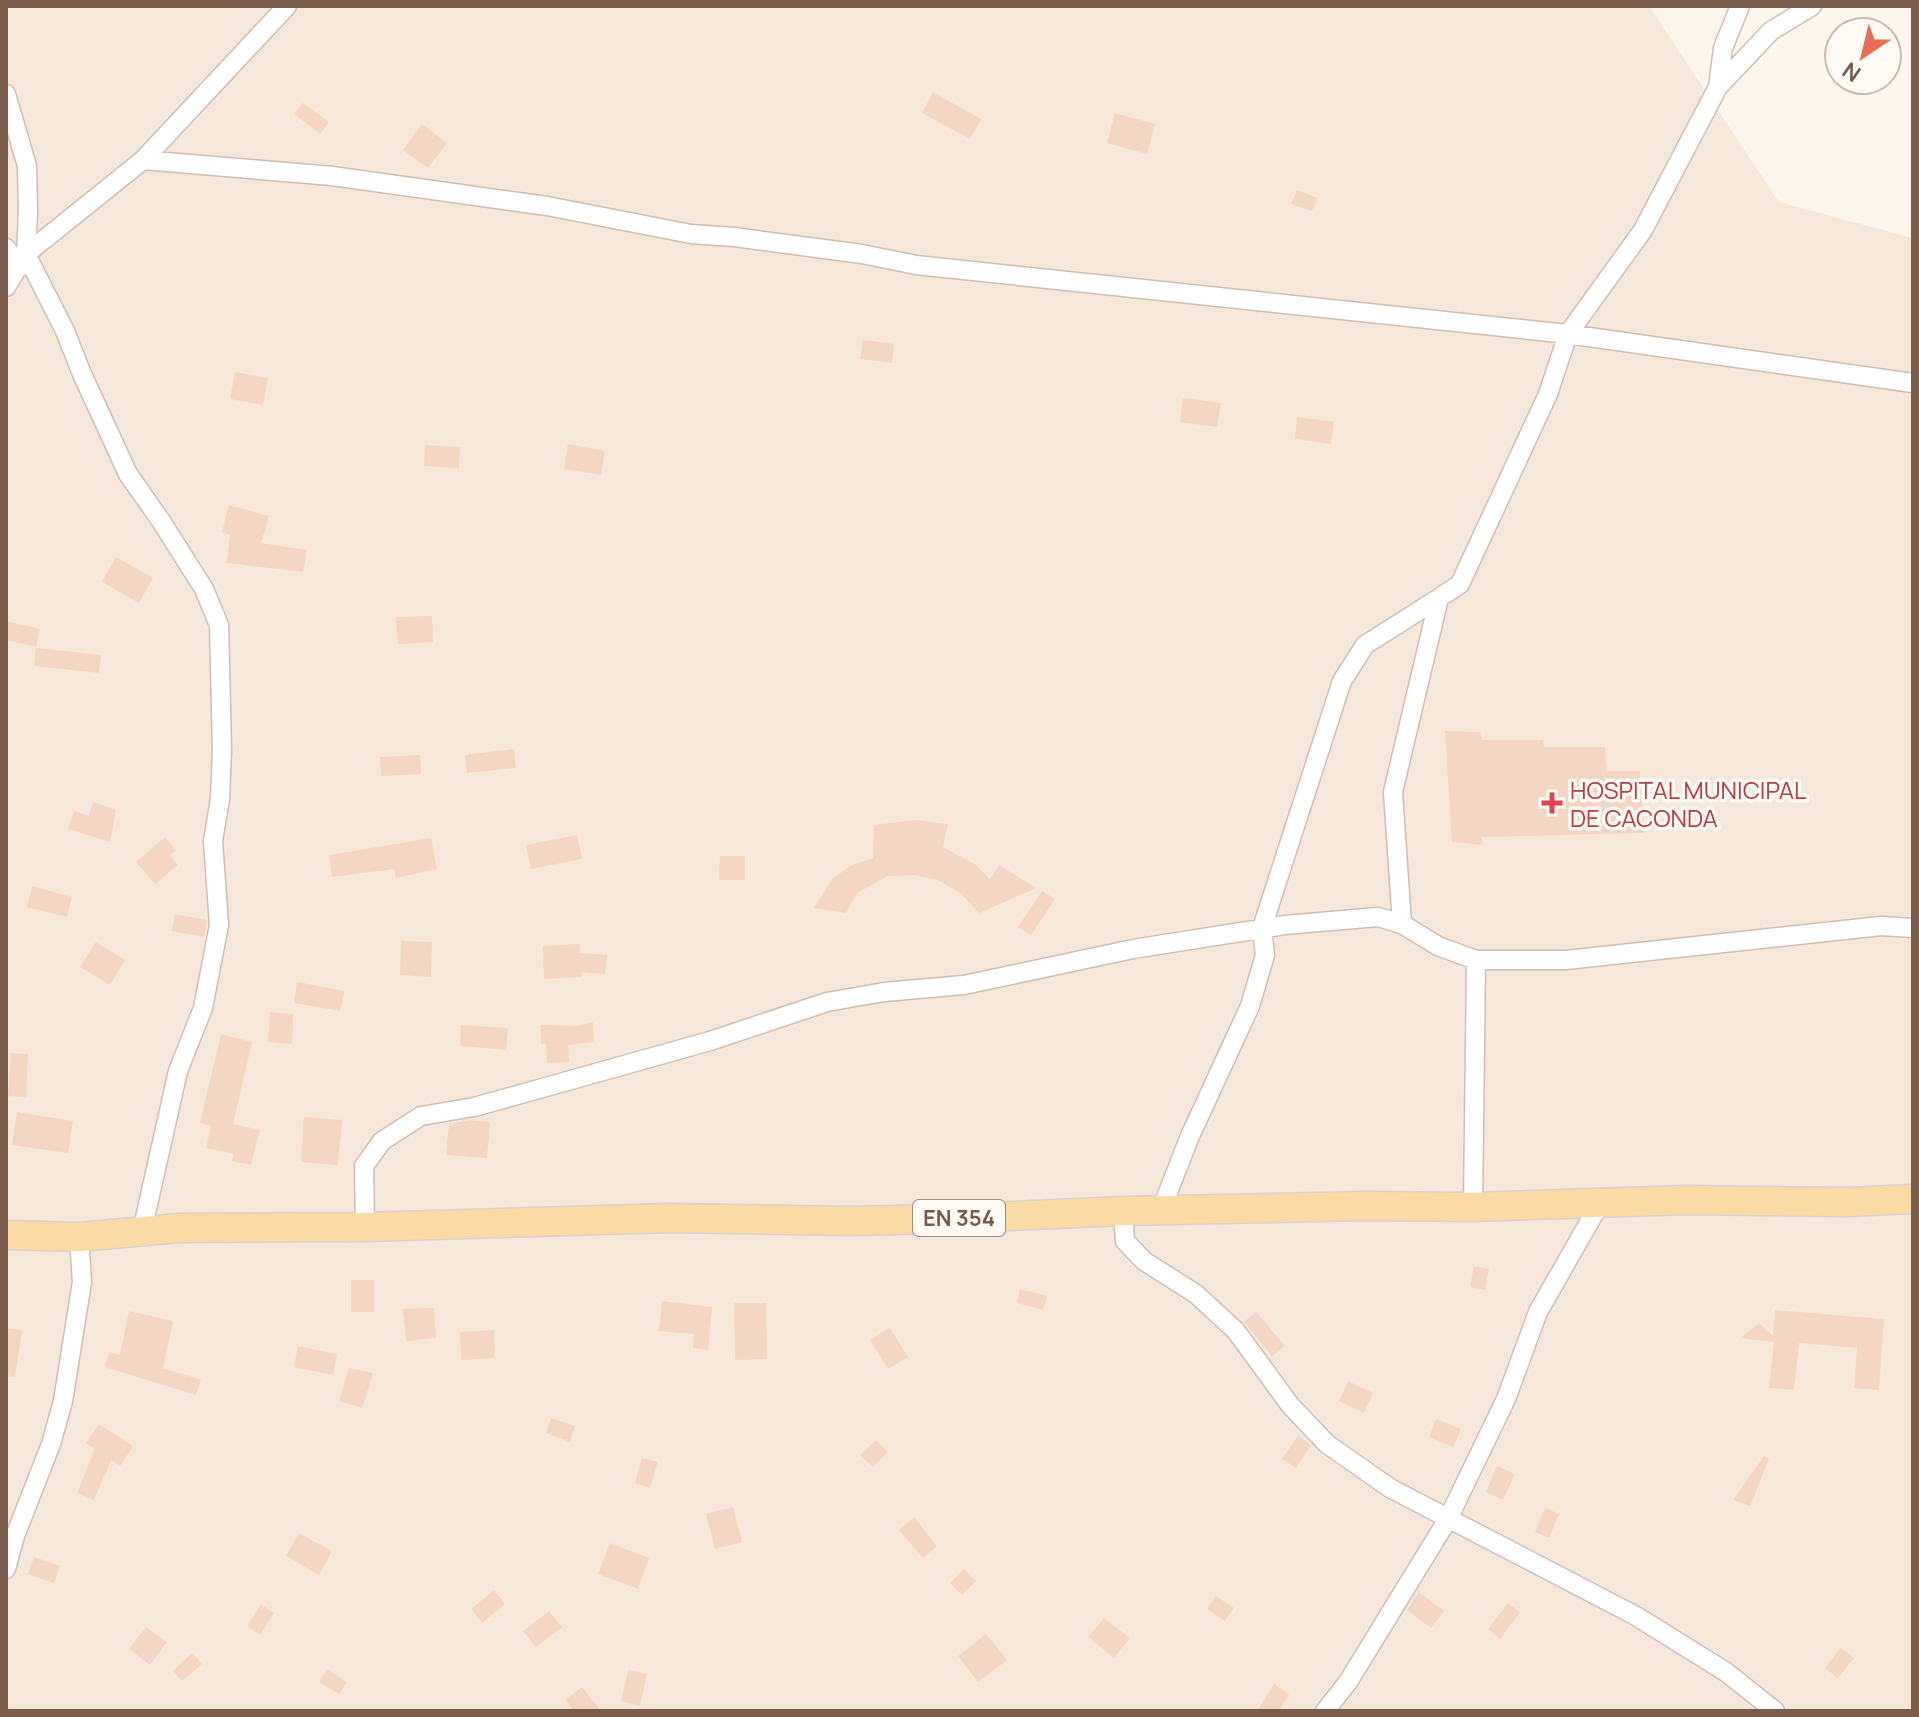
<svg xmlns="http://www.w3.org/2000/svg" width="1919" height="1717" font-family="Manrope,sans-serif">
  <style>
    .residential { fill: #f5e8da }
    .building { fill: #f3d5c3 }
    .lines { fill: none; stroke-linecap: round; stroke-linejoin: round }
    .street-casing { stroke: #d1beb0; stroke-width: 21 }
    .primary-casing { stroke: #dad1cd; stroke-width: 31 }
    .street { stroke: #fff; stroke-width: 18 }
    .primary { stroke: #fbd9a5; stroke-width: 28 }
    .health-dot { fill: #e0444e; stroke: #fffaf3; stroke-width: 3 }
    .labels { text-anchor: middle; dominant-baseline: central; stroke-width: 7; stroke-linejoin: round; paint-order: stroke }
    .shield { fill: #fffaf3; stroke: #a28b7f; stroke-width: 2 }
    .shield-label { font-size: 22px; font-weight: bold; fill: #7a5c4d }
    .health-label { font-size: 24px; fill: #be3a42; stroke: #fffaf3; text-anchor: start }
  </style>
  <rect width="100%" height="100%" fill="#fdf6ec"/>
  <path class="residential" d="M6,6H1649L1779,202L1913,238V1711H6Z"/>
  <path class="building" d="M933,92L981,119L970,139L922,113Z
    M303,103L329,122L320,134L294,114Z
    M1115,113L1155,124L1147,154L1107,143Z
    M422,124L447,143L428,168L403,150Z
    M1297,190L1317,198L1312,211L1291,204Z
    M863,340L894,344L892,363L860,359Z
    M235,372L268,378L263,405L230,399Z
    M1183,398L1221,403L1217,427L1180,422Z
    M1297,417L1334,422L1331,444L1295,439Z
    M568,444L605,451L601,475L564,469Z
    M425,445L460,447L459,468L424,466Z
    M229,505L269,516L261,543L307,550L303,572L227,563L230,535L222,532Z
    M116,557L153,578L139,603L102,582Z
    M432,616L433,642L398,644L396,617Z
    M6,621L40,629L36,647L6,640Z
    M36,648L101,655L99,673L34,666Z
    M1445,731L1480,732L1482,740H1543L1544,747H1605L1607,771H1640L1644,833L1481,837L1483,845L1452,842Z
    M514,749L516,768L467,773L465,755Z
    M420,755L421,774L381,776L380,757Z
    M93,802L116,810L110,842L68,829L74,811L89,816Z
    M916,820L948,824L943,847L976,865L990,879L999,865L1036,888L979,913L959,892L937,880L913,875L888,876L857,893L846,913L814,908L832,879L850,866L873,858L874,825Z
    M577,835L582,859L531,869L526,845Z
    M165,837L176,850L170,855L178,865L155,884L136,862Z
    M431,838L437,869L396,878L394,869L332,877L329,855Z
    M720,856H745V880H719Z
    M32,886L72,897L67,917L27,907Z
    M1042,891L1055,899L1031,935L1018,927Z
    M175,914L207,920L204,937L172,931Z
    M401,941L432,942L431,977L400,975Z
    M96,942L125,960L110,985L80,967Z
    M580,944V953L607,955L605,974L581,972L582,977L544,979L543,946Z
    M297,982L345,991L340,1011L294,1003Z
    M270,1012L293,1014L292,1044L268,1042Z
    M593,1022L594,1042L568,1045L569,1062L547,1063L546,1044H541V1025L578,1026Z
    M461,1025L508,1028L506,1050L460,1046Z
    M221,1034L252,1042L233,1124L260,1130L251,1165L232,1161L234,1154L206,1148L211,1126L200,1123Z
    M11,1053L28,1054L26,1097L8,1096Z
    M17,1112L73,1121L68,1153L12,1145Z
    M304,1117L342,1120L338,1165L301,1162Z
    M469,1120L490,1122L487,1158L446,1155L449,1124Z
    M1474,1266L1489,1269L1485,1290L1470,1287Z
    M351,1280H374V1312H351Z
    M1020,1289L1047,1296L1043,1310L1017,1303Z
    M662,1301L712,1307L708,1350L693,1348L694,1334L659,1331Z
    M734,1303H766L767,1359L735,1360Z
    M434,1308L436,1338L406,1341L403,1309Z
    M1775,1310L1884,1319L1879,1390L1854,1388L1857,1348L1799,1343L1794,1390L1769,1388L1774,1342L1740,1338L1759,1323L1773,1336Z
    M129,1311L173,1321L163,1368L201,1380L196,1395L105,1367L109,1352L120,1355Z
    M1256,1312L1285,1346L1272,1356L1244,1322Z
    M6,1328L22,1330L15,1377L6,1376Z
    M890,1328L908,1357L888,1369L870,1340Z
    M494,1330L495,1358L461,1360L460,1332Z
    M298,1346L337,1354L333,1375L294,1367Z
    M349,1368L373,1373L362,1408L339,1401Z
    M1348,1381L1373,1393L1364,1413L1339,1401Z
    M551,1418L575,1426L570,1442L546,1433Z
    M1436,1419L1461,1429L1453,1447L1429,1437Z
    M99,1424L133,1446L120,1466L111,1460L94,1500L77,1493L95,1449L86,1443Z
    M1298,1436L1311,1445L1296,1468L1282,1459Z
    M876,1440L888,1452L873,1467L860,1455Z
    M1764,1456L1769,1459L1750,1506L1733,1500Z
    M642,1458L658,1462L650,1488L635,1483Z
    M1497,1466L1515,1474L1503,1500L1486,1492Z
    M733,1507L742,1542L715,1549L706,1514Z
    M1545,1508L1559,1514L1549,1538L1535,1532Z
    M914,1517L937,1546L923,1558L899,1530Z
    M299,1533L332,1551L319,1575L286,1556Z
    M610,1543L649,1558L638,1589L598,1574Z
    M34,1557L60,1566L54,1583L28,1574Z
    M964,1569L976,1581L962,1595L950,1583Z
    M494,1590L505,1604L482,1623L471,1609Z
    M1419,1592L1444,1611L1431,1628L1407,1610Z
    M1216,1596L1234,1608L1225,1621L1207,1609Z
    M1508,1603L1520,1612L1500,1639L1488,1629Z
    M261,1604L274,1613L260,1635L247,1626Z
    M549,1611L562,1627L536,1647L523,1631Z
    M1104,1618L1130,1638L1114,1658L1088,1637Z
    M146,1627L167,1642L150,1665L129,1649Z
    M986,1634L1007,1660L978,1682L958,1656Z
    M1841,1648L1854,1658L1838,1678L1825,1668Z
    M192,1653L202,1664L182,1681L173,1671Z
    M327,1669L347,1682L339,1694L319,1682Z
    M628,1670L647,1674L640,1706L621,1701Z
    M1274,1684L1289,1694L1279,1711H1257Z
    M582,1687L601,1711H574L565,1700Z"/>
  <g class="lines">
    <defs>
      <path id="street" d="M1718,87L1723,48L1740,6
        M6,94L27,166L28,212L26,254L65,331L82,374L128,474L161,521L204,589L219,625L222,750L220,799L213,841L219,925L203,1008L178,1071L142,1231
        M143,160L332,176L547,206L691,234L734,237L862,254L916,265L1568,334L1913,383
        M6,248L20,267
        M6,287L26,254L143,160L287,6
        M1402,924L1393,792L1439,598L1460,584L1548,394L1568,334L1643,230L1718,87L1771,31L1812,6
        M1473,1207L1476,960
        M1161,1210L1190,1136L1250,1006L1265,955L1262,928L1342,681L1365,645L1439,598
        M1123,1211L1125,1241L1144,1261L1196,1294L1236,1331L1290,1405L1327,1444L1390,1488L1636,1616L1726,1672L1775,1711
        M365,1227L364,1166L382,1141L421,1116L474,1107L521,1094L710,1041L827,1002L884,992L964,985L1133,949L1285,925L1378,917L1402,924L1438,946L1476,960H1566L1881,926L1913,928
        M6,1569L15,1536L51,1444L63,1401L82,1282L79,1237
        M1325,1711L1348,1682L1448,1519L1506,1399L1538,1312L1599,1205"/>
      <path id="primary" d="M6,1235L79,1237L179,1228L365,1227L670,1218L849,1221L944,1219L1123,1211L1365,1206L1473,1207L1686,1200L1847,1202L1913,1199"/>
    </defs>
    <use href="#street" class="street-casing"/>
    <use href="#primary" class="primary-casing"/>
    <use href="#street" class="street"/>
    <use href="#primary" class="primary"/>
  </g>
  <path class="health-dot" d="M1548 791h8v8h8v8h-8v8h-8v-8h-8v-8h8z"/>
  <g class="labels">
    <rect class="shield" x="913" y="1200" width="92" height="36" rx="6"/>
    <g class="shield-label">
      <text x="959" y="1218">EN 354</text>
    </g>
    <g class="health-label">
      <text x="1570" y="789">HOSPITAL MUNICIPAL<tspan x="1570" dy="28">DE CACONDA</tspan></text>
    </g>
  </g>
  <rect width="1919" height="1717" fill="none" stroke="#7a5c4d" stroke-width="16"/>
  <g transform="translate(1863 56) rotate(215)"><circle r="38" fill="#fffaf3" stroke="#cabbb1" stroke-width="2"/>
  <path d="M0-6L14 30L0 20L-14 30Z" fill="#e76f51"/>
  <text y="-12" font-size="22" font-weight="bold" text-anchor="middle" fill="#7a5c4d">N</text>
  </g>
</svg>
